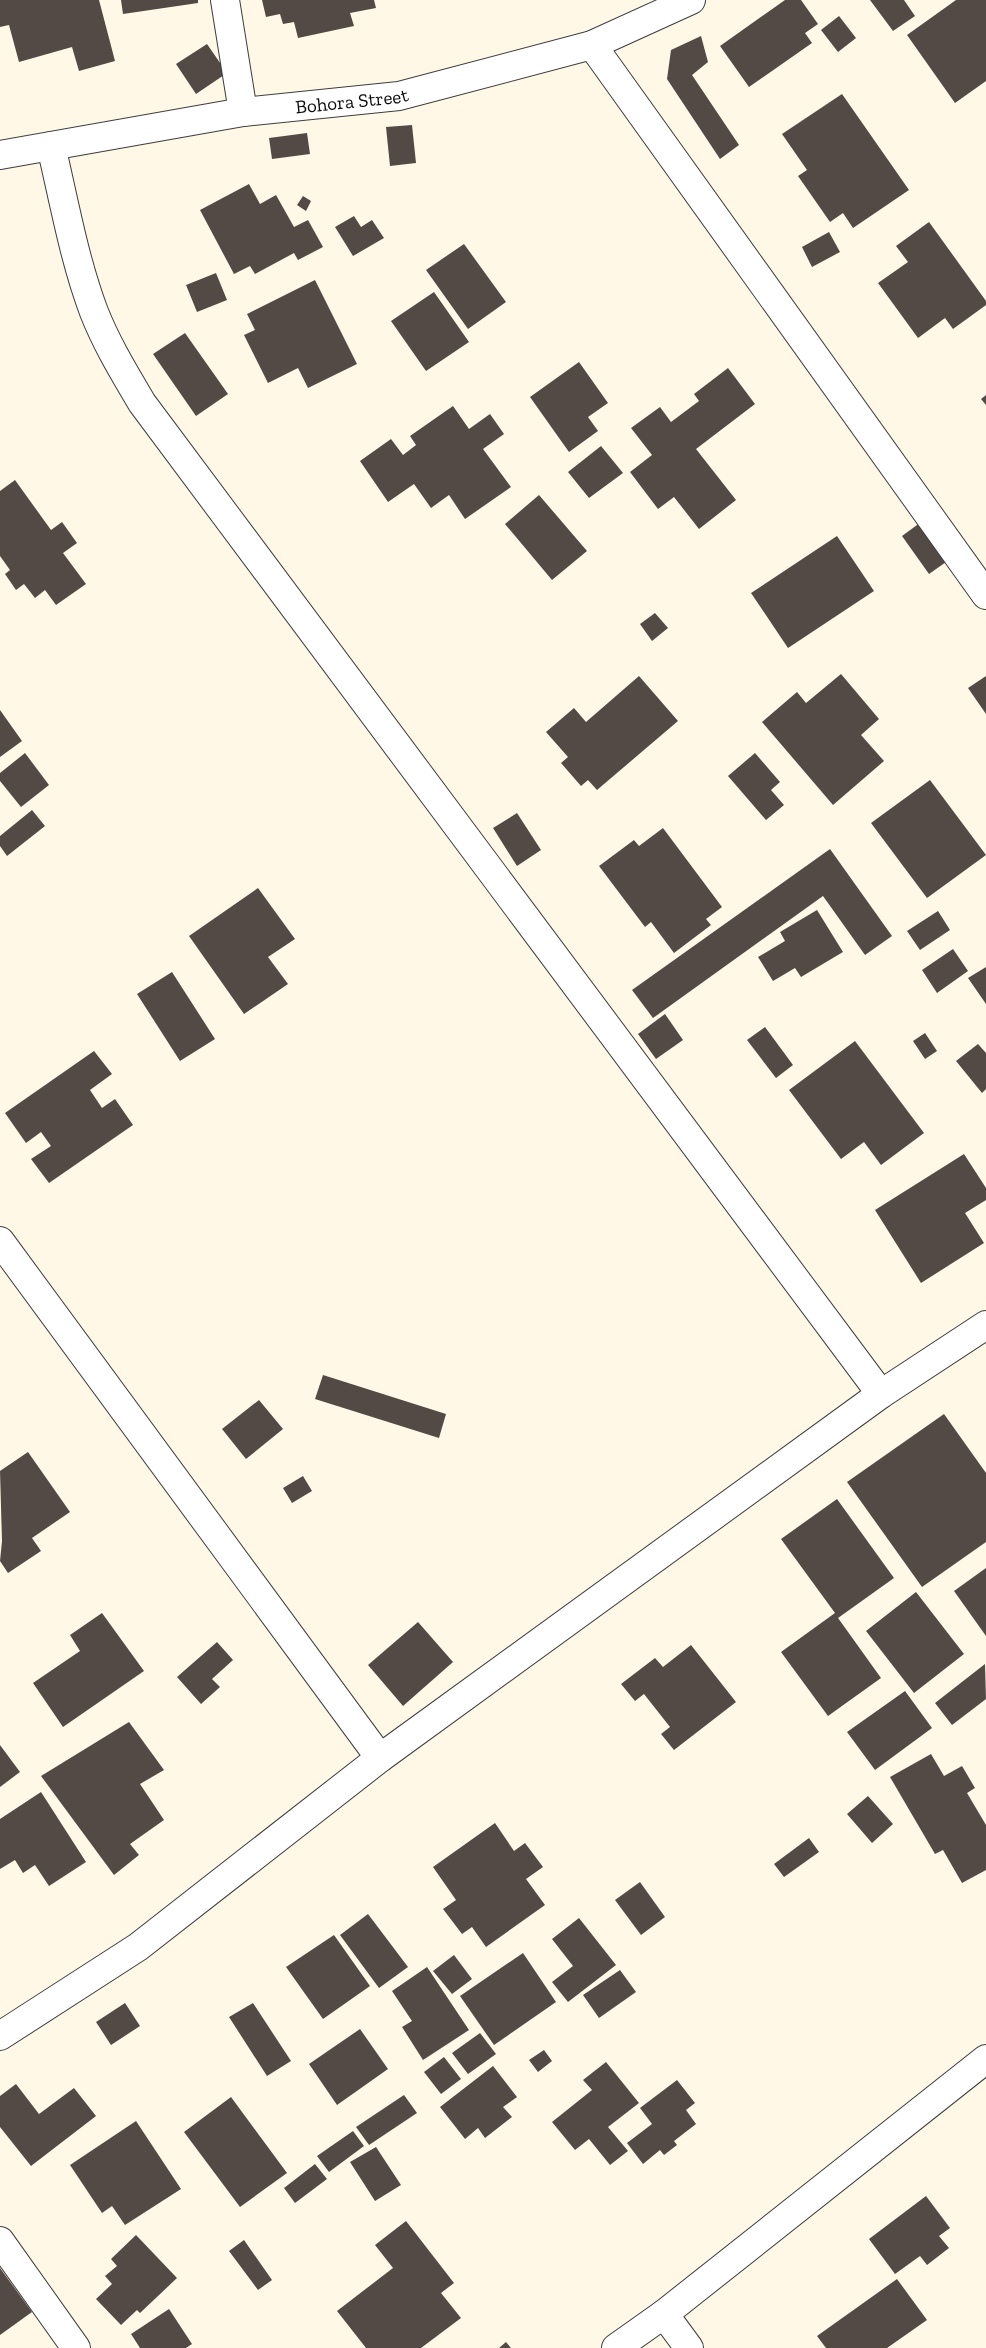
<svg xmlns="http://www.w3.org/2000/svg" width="986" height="2348" font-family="'Zilla Slab',serif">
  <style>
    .building { fill: #534a46 }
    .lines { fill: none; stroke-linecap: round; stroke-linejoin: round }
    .minor-casing { stroke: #3d3d3d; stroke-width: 30 }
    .minor { stroke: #fff; stroke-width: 28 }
    .labels { text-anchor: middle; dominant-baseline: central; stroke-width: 5; stroke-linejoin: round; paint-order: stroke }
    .street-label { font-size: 19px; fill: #0a0a0a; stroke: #fff }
  </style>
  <rect width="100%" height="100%" fill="#fff8e6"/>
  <path class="building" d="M0,0H99L115,61L79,71L72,47L19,62L9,25L0,27Z
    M121,0H198V3L123,14Z
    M262,0H374L376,8L350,13L354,26L298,38L294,22L283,24L280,14L266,17Z
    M785,0H801L818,24L805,33L812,43L749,87L720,46Z
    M870,0H904L915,16L893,31Z
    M956,0H986V81L955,103L907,35Z
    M839,16L856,38L838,52L821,30Z
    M701,36L708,62L692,75L739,145L720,159L667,79L671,50Z
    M207,44L227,73L196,94L176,64Z
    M842,94L909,190L853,228L843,213L830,222L798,176L807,170L782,134Z
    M412,125L416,163L390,166L386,127Z
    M307,133L310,154L272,159L269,138Z
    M249,184L260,204L276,195L294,227L308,220L323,247L298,260L294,253L255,274L250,266L234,274L200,210Z
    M303,196L311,201L306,211L297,205Z
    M354,216L361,227L372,220L384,238L353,256L335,227Z
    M929,222L986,301V305L953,329L945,318L918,338L878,283L908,262L896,246Z
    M829,232L840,252L812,267L802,247Z
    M464,244L506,302L468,329L426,270Z
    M216,273L227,300L197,312L186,285Z
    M315,280L357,364L308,388L298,368L268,383L244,335L255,330L247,314Z
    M434,292L469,342L426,371L391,321Z
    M185,333L228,394L196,416L153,354Z
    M579,362L608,403L588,417L598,431L569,452L530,397Z
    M728,368L755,404L696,449L736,500L699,529L674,497L658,509L630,472L652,455L631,428L660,407L671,422L699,401L694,394Z
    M986,395V405L981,399Z
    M453,406L469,429L490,414L504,434L483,449L511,487L465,519L449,495L431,508L414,484L388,502L360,461L391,439L403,455L416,445L410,436Z
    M601,446L623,473L589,498L568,472Z
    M15,480L51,530L62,522L77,543L63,553L86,584L56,605L45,590L35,598L24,584L16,590L5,574L10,570L0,556V491Z
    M539,495L587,551L552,580L505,524Z
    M928,517L956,555L929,574L902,536Z
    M837,536L874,591L788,648L751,593Z
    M655,613L668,628L652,641L640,624Z
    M841,674L879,719L861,735L884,761L833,805L762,722L797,692L806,703Z
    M639,676L678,721L597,790L588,780L581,786L561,763L568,757L546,732L574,708L586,722Z
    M986,676V714L968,688Z
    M0,710L22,741L0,757Z
    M25,753L49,785L21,807L0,781V773Z
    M755,753L780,782L771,790L784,805L766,820L728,776Z
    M930,780L986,855L927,898L871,823Z
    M32,810L45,826L7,856L0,846V836Z
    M517,813L541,850L517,866L493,828Z
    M663,828L722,907L706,919L711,925L674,953L651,922L645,927L599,866L634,840L639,846Z
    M830,849L892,936L865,955L823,896L653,1018L632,990Z
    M258,888L295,939L268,957L288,984L244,1014L189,936Z
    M817,910L843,952L801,977L795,968L773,981L758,957L785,941L780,932Z
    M938,911L950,930L920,950L907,931Z
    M953,949L968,971L937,993L922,970Z
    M986,967V1004L968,978Z
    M172,972L215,1039L180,1061L137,994Z
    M665,1014L683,1040L656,1059L638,1034Z
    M765,1027L793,1065L776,1078L747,1040Z
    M925,1033L937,1051L925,1059L913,1041Z
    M855,1041L924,1133L881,1165L864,1142L841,1159L789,1090Z
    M978,1044L986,1053V1089L982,1093L956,1061Z
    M94,1051L112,1074L90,1090L102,1108L115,1099L133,1125L49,1183L31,1159L51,1146L41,1132L26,1143L5,1113Z
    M964,1154L986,1188V1200L965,1213L984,1243L921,1283L875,1210Z
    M323,1375L446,1414L439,1438L315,1399Z
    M259,1400L283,1429L246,1459L222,1429Z
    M944,1414L986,1473V1542L922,1587L847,1482Z
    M28,1452L70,1512L32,1538L41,1551L8,1573L0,1561L2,1541L0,1471Z
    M303,1476L312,1491L292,1503L283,1488Z
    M837,1499L894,1578L838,1618L881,1678L828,1716L781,1652L835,1613L781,1539Z
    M986,1568V1636L954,1591Z
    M916,1592L964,1654L914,1693L866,1631Z
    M102,1613L144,1671L63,1727L33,1683L80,1651L70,1635Z
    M418,1622L453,1662L403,1706L368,1665Z
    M217,1642L233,1660L212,1679L220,1687L201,1704L177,1677Z
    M691,1645L736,1702L674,1750L661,1734L670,1727L644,1694L635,1701L621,1684L655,1658L663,1667Z
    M985,1664L986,1699L952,1725L935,1703Z
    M905,1691L932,1728L875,1770L847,1732Z
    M129,1722L164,1770L140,1784L164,1820L130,1844L139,1855L114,1875L41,1776Z
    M0,1745L20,1772L0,1787Z
    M931,1754L944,1776L962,1766L975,1788L967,1793L986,1825V1870L962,1883L943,1850L935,1854L890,1777Z
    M41,1792L86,1862L49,1886L35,1865L23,1873L15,1860L0,1869V1819Z
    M868,1796L893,1824L872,1843L847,1814Z
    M495,1823L514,1851L525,1843L543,1867L526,1879L545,1905L486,1947L472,1927L462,1934L443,1909L456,1900L433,1867Z
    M809,1838L819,1852L784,1877L774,1864Z
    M640,1882L665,1917L641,1935L615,1900Z
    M368,1914L408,1967L379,1988L340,1935Z
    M579,1918L616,1965L568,2002L552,1982L573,1966L552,1939Z
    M334,1935L370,1986L323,2019L286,1967Z
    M523,1953L556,2002L494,2045L460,1996Z
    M454,1955L472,1979L452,1994L433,1971Z
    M427,1967L469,2030L423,2060L402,2027L412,2021L392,1991Z
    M620,1970L636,1992L599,2018L583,1995Z
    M125,2003L140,2026L111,2045L96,2022Z
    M253,2003L291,2061L267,2076L229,2017Z
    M360,2029L388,2069L337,2105L309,2064Z
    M480,2033L496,2054L468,2074L452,2053Z
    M544,2050L552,2061L538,2072L529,2060Z
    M444,2057L461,2079L441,2094L424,2072Z
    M606,2062L639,2103L608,2127L628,2151L610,2165L589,2139L575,2150L552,2122L592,2090L583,2080Z
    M493,2066L517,2097L503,2107L512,2117L485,2138L478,2128L465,2139L440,2107Z
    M677,2080L695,2103L686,2110L696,2124L674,2141L677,2145L664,2155L660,2150L643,2164L627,2143L652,2124L640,2108Z
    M16,2084L39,2114L74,2088L96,2116L31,2166L0,2127V2096Z
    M404,2095L417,2113L369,2145L356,2127Z
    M231,2097L287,2173L240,2207L184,2132Z
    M136,2121L181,2189L125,2225L112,2206L102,2213L70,2165Z
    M353,2131L364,2146L329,2172L317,2156Z
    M376,2147L401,2185L375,2201L350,2162Z
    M315,2164L327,2179L295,2203L284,2188Z
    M926,2196L950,2228L939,2236L949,2248L927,2265L920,2256L895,2274L869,2239Z
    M406,2221L454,2283L441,2293L461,2318L421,2348H366L337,2311L393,2268L375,2245Z
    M136,2235L177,2278L140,2313L137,2310L121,2325L96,2299L112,2284L105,2276L117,2266L111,2259Z
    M244,2240L272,2280L258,2290L229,2251Z
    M0,2268L32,2312L0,2335Z
    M897,2279L927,2320L887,2348H826L817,2336Z
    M169,2309L192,2344L186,2348H140L131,2334Z
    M506,2342L511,2348H499Z"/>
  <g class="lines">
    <defs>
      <g id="minor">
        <path d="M225,0L243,112"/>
        <path d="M592,45L986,595"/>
        <path d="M51,146C64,201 74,259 94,312C107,345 125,374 142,403L881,1394"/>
        <path id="s1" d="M0,155L243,112L399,96L592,45L691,0"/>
        <path d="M0,1241L380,1758"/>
        <path d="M0,2036L138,1947L380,1758L881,1394L986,1325"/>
        <path d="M0,2241L76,2348"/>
        <path d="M664,2314L689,2348"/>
        <path d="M616,2348L664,2314L986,2059"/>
      </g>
    </defs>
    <use href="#minor" class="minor-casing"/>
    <use href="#minor" class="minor"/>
  </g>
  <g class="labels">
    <g class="street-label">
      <text stroke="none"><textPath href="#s1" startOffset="356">Bohora Street</textPath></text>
    </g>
  </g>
</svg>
